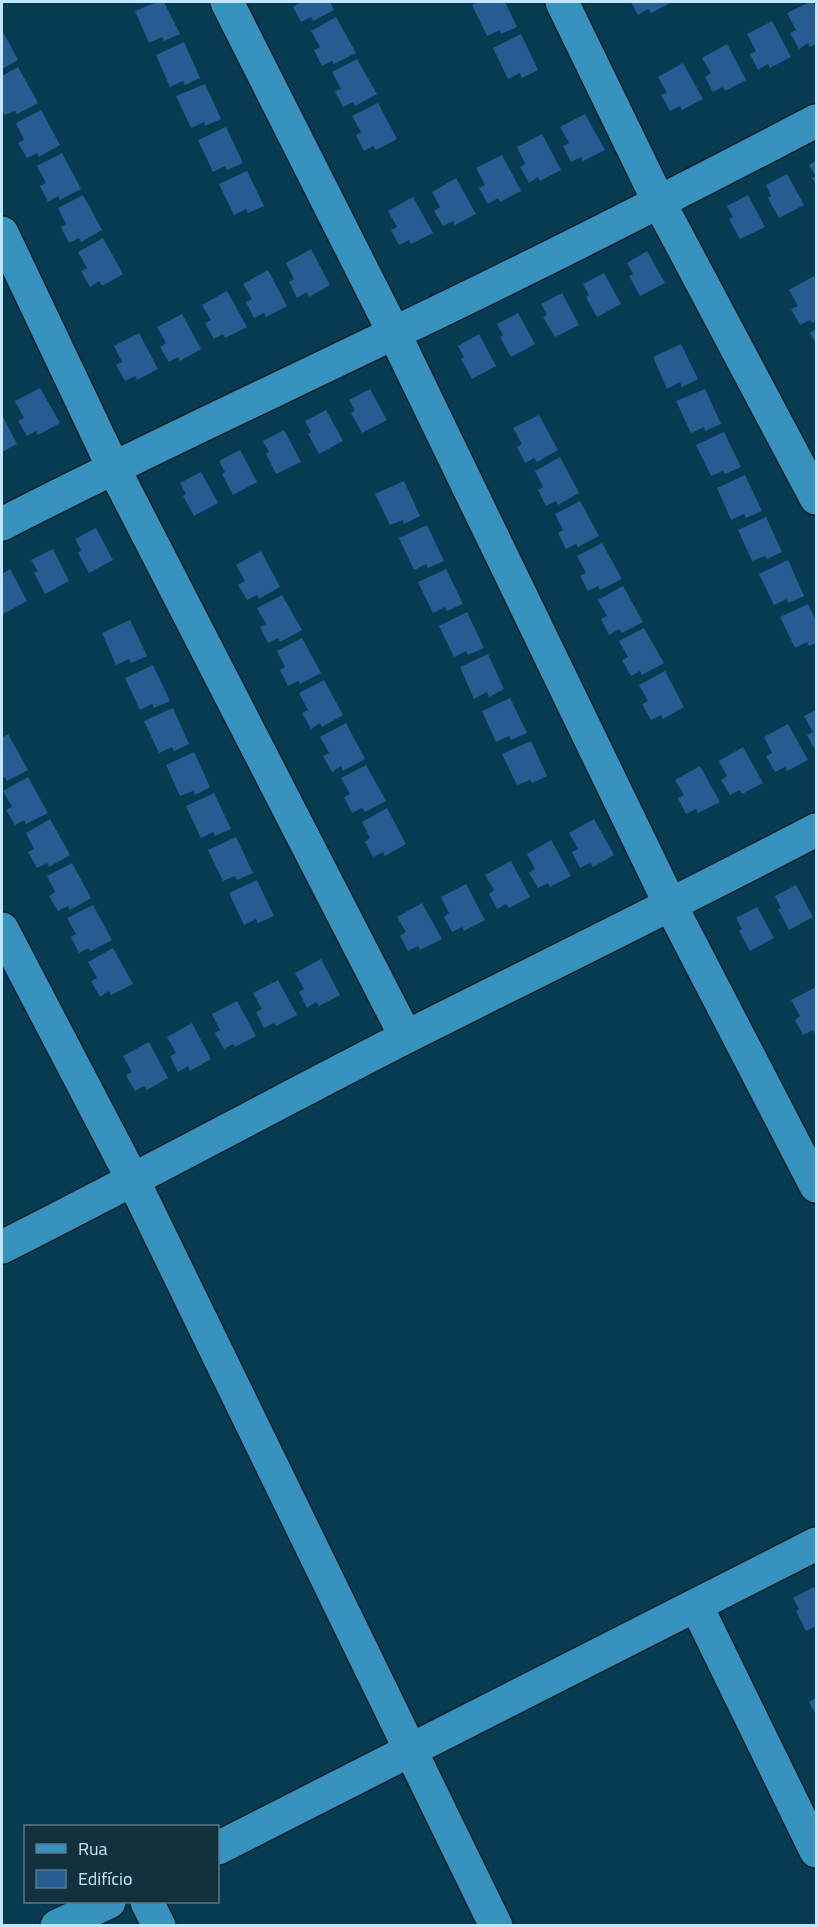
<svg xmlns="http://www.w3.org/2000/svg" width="818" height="1927" font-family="'Titillium Web',sans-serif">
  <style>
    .building { fill: #265c92 }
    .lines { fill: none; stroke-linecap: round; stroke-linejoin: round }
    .minor-casing { stroke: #04212e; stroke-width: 36 }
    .minor { stroke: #3793bd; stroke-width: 33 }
  </style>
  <rect width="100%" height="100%" fill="#063b51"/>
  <path class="building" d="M157,2H164L180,34L164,41L162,37L149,43L135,11Z
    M297,2H330L334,10L313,21L311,17L301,22L293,7L299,3Z
    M479,2H505L517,27L501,34L500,30L487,36L472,5Z
    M631,2H672L651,13L648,9L638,15Z
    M810,2H813L816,7V44L810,47L808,43L799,49L790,33L796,30L787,13Z
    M336,17L356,53L334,64L332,61L322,66L314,50L320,47L311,31Z
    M772,21L791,57L770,68L768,64L758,70L750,54L756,51L747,34Z
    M2,30L18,60L2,69Z
    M521,34L538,70L522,78L520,73L508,79L493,48Z
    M184,42L200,78L185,85L183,81L170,87L156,55Z
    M727,44L746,80L725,91L723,87L713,92L705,77L711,73L702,58Z
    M357,59L377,94L355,106L353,102L343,107L335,91L341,89L332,72Z
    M683,63L703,99L682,110L680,106L670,111L661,95L667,93L658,77Z
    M18,67L38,103L17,114L15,111L5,115L2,110V76Z
    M205,84L221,119L205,126L204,122L191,128L176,96Z
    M378,103L397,139L376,150L373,146L364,151L356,135L361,132L352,116Z
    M41,110L60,145L39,157L37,153L27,158L18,143L24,140L16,123Z
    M585,114L605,150L583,161L581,157L571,162L563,146L569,143L560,127Z
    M226,127L243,163L227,170L225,166L213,172L198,140Z
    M542,134L561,170L540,181L538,177L529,183L520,167L525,164L517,147Z
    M62,153L81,189L60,200L58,196L48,202L40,186L46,183L37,166Z
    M502,155L521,191L500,202L498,198L488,204L479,188L485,185L476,168Z
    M816,161V186L812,178L816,176L809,165Z
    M247,171L264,206L248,213L246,209L234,215L219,184Z
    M787,174L804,205L779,218L768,198L771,196L766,185Z
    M456,178L476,214L455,225L453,221L443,226L434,211L440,207L432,192Z
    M83,195L102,230L81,242L79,238L69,243L61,227L66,224L58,208Z
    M748,195L765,227L740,239L729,219L733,217L727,206Z
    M413,197L433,233L411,244L409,240L399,245L391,230L397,227L388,211Z
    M103,238L123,274L102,286L99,281L90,287L81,271L87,268L78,252Z
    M311,249L330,285L309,297L307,292L297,298L289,282L294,279L286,263Z
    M647,251L665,283L640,296L629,276L633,274L627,263Z
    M268,270L287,306L266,317L264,313L254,318L246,302L252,299L243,284Z
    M604,273L621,304L597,317L586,297L589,295L583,284Z
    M814,276L816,280V321L812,323L810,320L800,325L791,309L798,306L789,290Z
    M227,291L247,327L225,338L223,334L214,339L205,323L211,320L202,305Z
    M562,293L579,325L555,337L543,317L547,315L541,304Z
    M518,313L535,344L511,357L500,337L503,335L497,324Z
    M182,314L201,349L180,361L178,357L169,362L160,347L166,343L157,327Z
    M816,329V344L810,333Z
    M139,333L158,369L137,380L135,376L125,381L116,365L122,362L114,346Z
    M479,334L496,366L472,379L461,359L464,357L458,346Z
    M681,344L698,379L682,387L680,382L667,389L653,357Z
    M40,388L60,423L38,435L36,431L27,436L18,421L24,418L15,401Z
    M370,389L387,420L362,433L351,413L355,411L349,400Z
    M705,389L721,424L705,431L704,427L691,433L676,401Z
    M326,410L343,441L319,454L308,434L311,432L305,421Z
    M2,415L17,444L2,452Z
    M539,415L558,450L537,462L534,458L525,463L517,447L522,444L513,428Z
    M284,430L301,462L276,474L266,454L269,452L263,441Z
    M724,432L741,467L725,474L723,471L711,476L696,445Z
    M240,450L257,482L233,495L222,474L225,472L219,461Z
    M560,457L579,493L558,505L556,501L546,506L538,490L543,487L535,471Z
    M201,472L218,503L194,516L183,496L186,494L180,483Z
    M745,475L762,511L746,518L744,514L731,520L717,488Z
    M404,481L420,516L404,524L403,520L390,525L375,494Z
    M580,501L599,536L578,547L576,544L566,549L558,533L563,530L555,514Z
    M766,517L782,552L767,559L765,556L752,561L738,530Z
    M427,525L444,561L428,568L426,564L414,570L399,538Z
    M96,528L113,560L89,573L78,553L81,550L75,539Z
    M602,543L622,579L600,590L598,586L588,591L580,576L586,573L577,556Z
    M53,549L69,581L45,594L34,573L38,571L31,560Z
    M261,551L280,587L259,599L257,595L247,600L238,585L245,581L236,565Z
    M788,560L804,596L788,603L787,599L774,605L759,574Z
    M10,569L27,601L3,614L2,611V574Z
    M446,569L463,604L447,611L445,607L433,613L418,582Z
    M623,586L643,622L622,633L619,629L609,635L601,619L607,616L598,600Z
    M282,595L302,630L280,642L278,638L268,643L260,627L266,624L257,608Z
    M808,604L816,621V643L809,646L807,642L795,648L780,617Z
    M467,612L484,648L468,655L466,651L454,657L439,626Z
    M130,620L147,656L131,663L129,659L116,665L102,633Z
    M644,628L664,663L642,675L640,671L631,676L622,660L628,657L619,641Z
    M302,638L321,673L300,684L298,681L288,686L280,670L285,667L277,651Z
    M488,654L504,689L489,697L487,692L474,699L460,667Z
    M153,665L170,701L154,708L152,704L140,710L125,678Z
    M665,671L684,707L663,719L661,715L651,720L642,704L648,701L639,685Z
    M324,680L343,715L322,727L320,723L311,729L302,713L308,710L299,693Z
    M510,698L527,733L511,740L509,736L496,742L482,711Z
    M173,708L189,744L174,751L172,747L159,753L144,721Z
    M816,710V752L807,735L813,732L804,716Z
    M346,723L365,759L343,771L341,766L332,772L323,756L329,753L320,737Z
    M788,724L808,760L787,771L785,767L775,772L766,756L772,753L764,737Z
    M8,734L28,770L7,781L5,777L2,779V738Z
    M531,741L547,776L532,783L530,780L517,785L502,754Z
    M743,747L763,783L742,794L740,790L730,795L721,780L727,776L719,761Z
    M194,752L210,787L195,795L193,791L180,796L166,765Z
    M366,765L386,801L365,812L362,808L352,813L344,797L350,794L341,778Z
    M700,766L720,802L698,813L696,809L686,814L678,798L684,795L675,780Z
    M28,777L48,813L26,824L24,820L15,825L6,810L12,807L3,791Z
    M214,793L231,829L215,836L213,832L201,838L186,806Z
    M387,808L406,844L385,856L383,852L373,857L365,842L370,838L362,822Z
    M50,819L70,855L49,867L47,863L37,868L28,852L34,849L26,833Z
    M594,819L614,855L593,867L590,863L580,868L572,852L578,849L569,833Z
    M236,837L253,873L237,880L235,876L223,881L208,850Z
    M551,840L571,876L550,887L548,883L538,888L529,873L535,869L527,854Z
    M511,861L530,897L509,908L506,904L497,909L489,894L494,890L485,875Z
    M72,863L91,898L70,910L68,906L58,911L49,896L55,892L47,876Z
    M257,880L274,916L258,923L256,919L244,925L229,893Z
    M466,884L485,920L464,931L462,927L452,932L444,917L449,913L441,897Z
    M796,885L813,917L789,930L778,909L781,908L775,896Z
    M422,903L442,939L420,950L418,946L408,951L400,936L406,932L397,917Z
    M93,905L112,940L91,951L88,948L79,953L71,937L76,934L67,918Z
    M757,907L774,938L750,951L739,931L742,929L736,918Z
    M113,948L133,984L111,995L109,991L100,997L91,981L97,978L88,962Z
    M321,959L340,995L319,1006L316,1002L307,1008L299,992L304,989L295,973Z
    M278,980L297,1015L276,1026L274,1023L264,1028L256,1012L262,1009L253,993Z
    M816,987V1033L815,1034L813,1030L803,1035L795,1020L800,1016L791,1000Z
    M237,1001L256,1036L235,1047L233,1044L224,1049L215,1033L220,1030L212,1014Z
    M192,1023L211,1059L190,1071L188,1066L178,1072L170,1056L176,1053L167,1037Z
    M149,1042L168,1078L147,1090L144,1086L135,1091L126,1075L132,1072L123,1056Z
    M814,1587L816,1592V1626L806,1631L796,1611L799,1609L793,1598Z
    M816,1698V1715L809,1702Z"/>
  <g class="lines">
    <defs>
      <path id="minor" d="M227,2L394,333L671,906L816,1186
        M562,2L659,202L816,498
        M2,233L113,467L406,1037
        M2,524C130,458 262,397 392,334C535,266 676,194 816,121
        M2,929L133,1180L496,1926
        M2,1247C137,1179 271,1106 406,1037C543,968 680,901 816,830
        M696,1605L816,1851
        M218,1848L816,1544
        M147,1902L159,1926
        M57,1926L109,1902"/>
    </defs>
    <use href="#minor" class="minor-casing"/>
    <use href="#minor" class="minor"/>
  </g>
  <rect width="818" height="1927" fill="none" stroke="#bfe8fe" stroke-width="6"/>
  <rect x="24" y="1825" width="195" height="78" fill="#13303d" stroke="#587a8a" stroke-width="1.5"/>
  <rect x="36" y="1844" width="30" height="9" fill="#3793bd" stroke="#587a8a" stroke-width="1.5"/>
  <text x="78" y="1855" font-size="18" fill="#bfe8fe">Rua</text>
  <rect x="36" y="1870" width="30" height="18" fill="#265c92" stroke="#587a8a" stroke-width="1.5"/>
  <text x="78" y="1885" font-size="18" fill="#bfe8fe">Edifício</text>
</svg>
